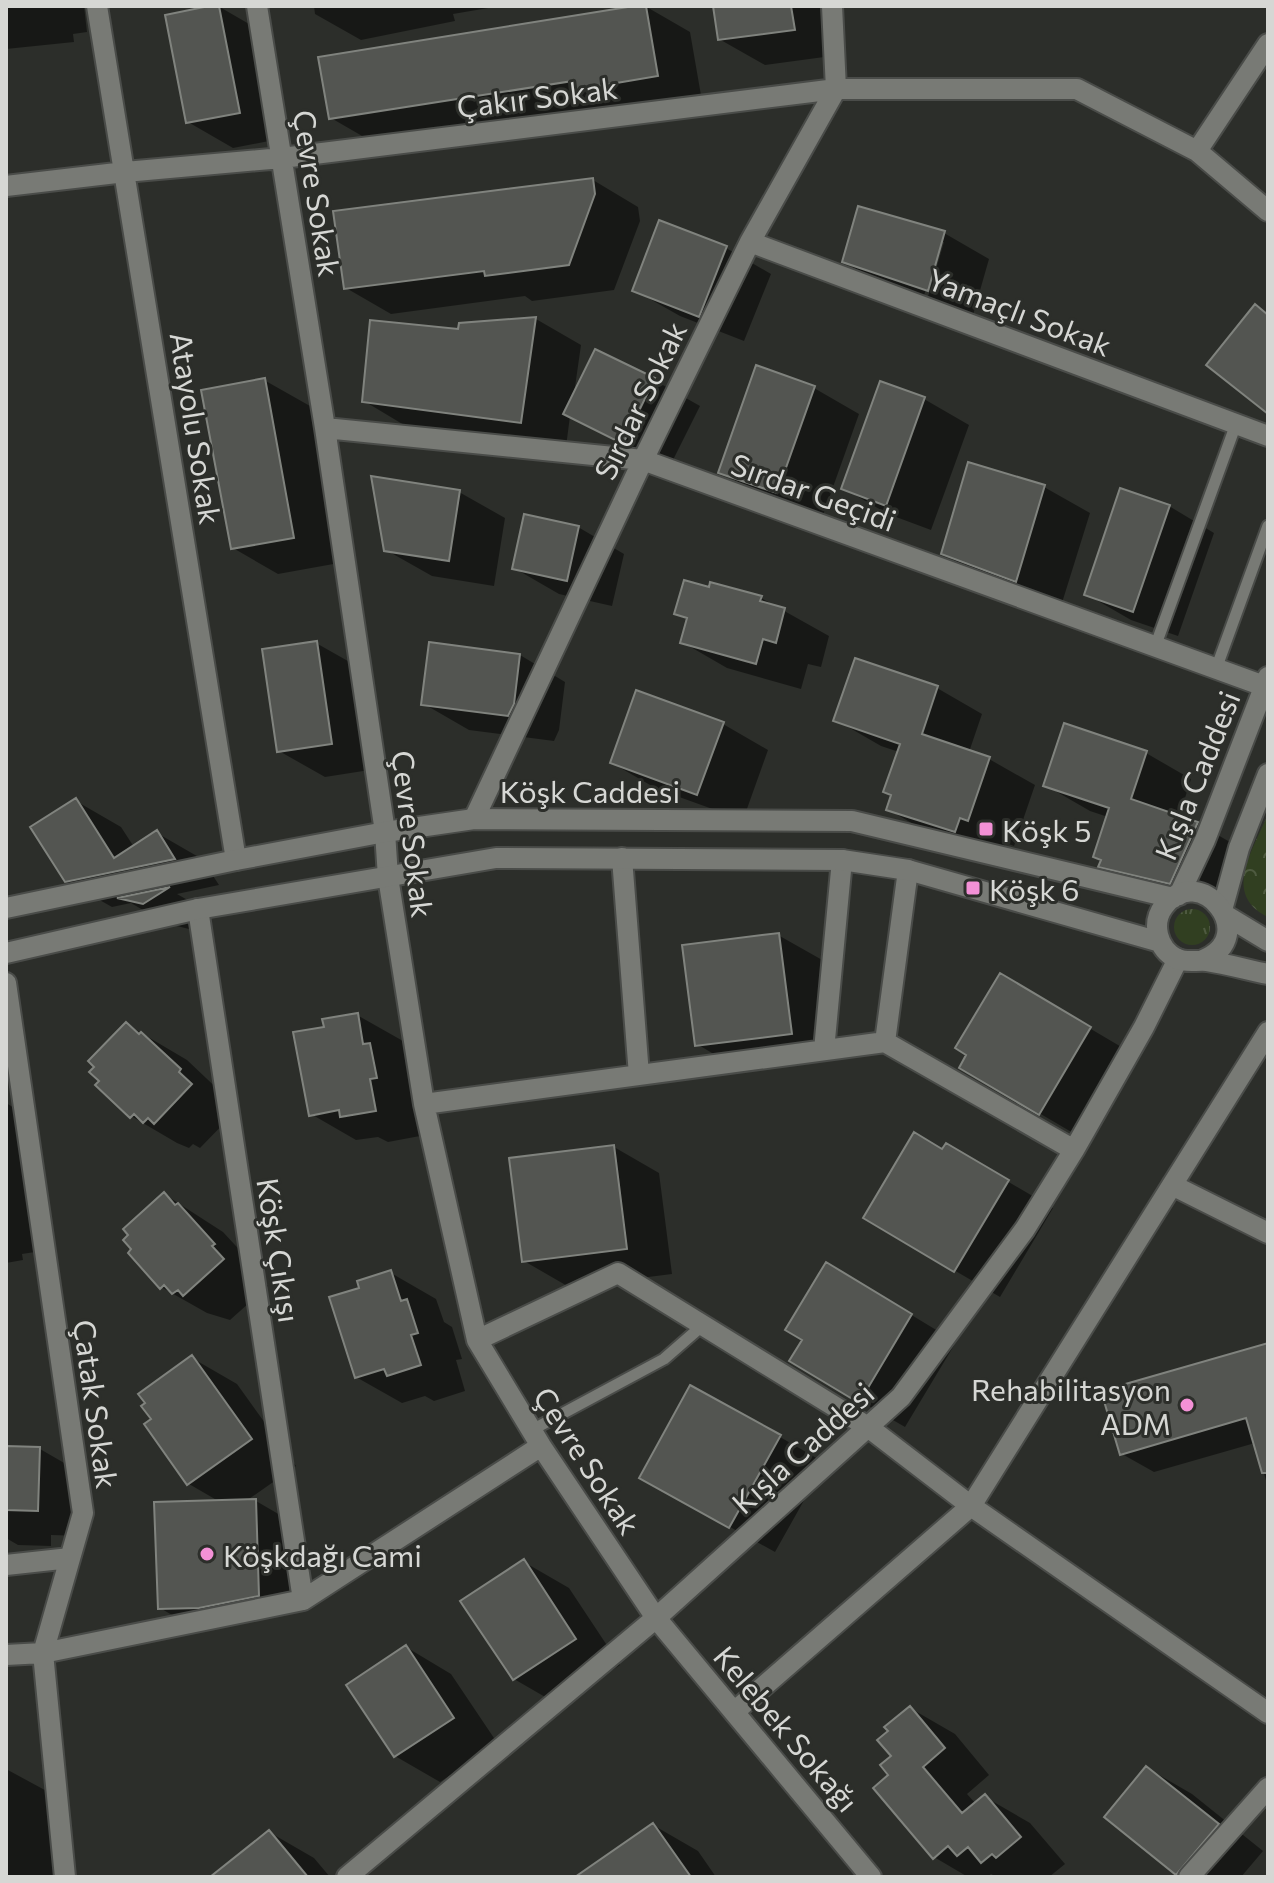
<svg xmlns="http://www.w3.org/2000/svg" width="1274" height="1883" font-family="Commissioner,sans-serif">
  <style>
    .grass { fill: url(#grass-tufts) }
    .park { fill: url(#park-crowns) }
    .shadow { fill: #0007 }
    .building { fill: #535551; stroke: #80837e; stroke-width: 2 }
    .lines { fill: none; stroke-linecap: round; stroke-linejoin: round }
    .lane-casing { stroke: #4a4c49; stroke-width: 15 }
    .street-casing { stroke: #4a4c49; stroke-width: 24 }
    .secondary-casing { stroke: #4a4c49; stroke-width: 24 }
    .lane { stroke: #787a75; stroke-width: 11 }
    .street { stroke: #787a75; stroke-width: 20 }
    .secondary { stroke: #787a75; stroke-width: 20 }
    .poi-dot { fill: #f391d6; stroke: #2c2e2a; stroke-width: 3 }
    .labels { text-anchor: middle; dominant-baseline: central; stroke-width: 6; stroke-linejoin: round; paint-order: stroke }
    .street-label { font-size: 30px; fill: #d6d7d4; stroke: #2c2e2a }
    .poi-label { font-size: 30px; fill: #d6d7d4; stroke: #2c2e2a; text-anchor: start }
  </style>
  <defs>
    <pattern id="grass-tufts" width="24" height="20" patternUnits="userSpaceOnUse" patternTransform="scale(2)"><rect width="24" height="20" fill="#313f21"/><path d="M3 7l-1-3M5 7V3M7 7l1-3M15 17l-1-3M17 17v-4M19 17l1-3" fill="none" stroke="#4e5a40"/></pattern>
    <pattern id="park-crowns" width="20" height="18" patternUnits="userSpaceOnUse" patternTransform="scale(2)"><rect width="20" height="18" fill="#313f21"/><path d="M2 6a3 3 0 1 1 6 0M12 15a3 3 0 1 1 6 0" fill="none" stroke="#4e5a40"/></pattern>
  </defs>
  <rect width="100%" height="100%" fill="#2c2e2a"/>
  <path class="grass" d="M1174 927a18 18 0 1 1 36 0a18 18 0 1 1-36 0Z"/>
  <path class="park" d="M1268,814V917C1221,894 1254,849 1268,814Z"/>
  <path class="shadow" d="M6,6H84L87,32L73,34L74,42L6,49Z
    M218,6L263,32L284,138L233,148L188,122Z
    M314,6H500L453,14L455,21L361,40L315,14Z
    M645,6L690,32L702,101L376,144L331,118Z
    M715,6H832L839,55L765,65L719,39Z
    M593,180L638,207L640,221L614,290L532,301L525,296L391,314L346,288Z
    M944,233L989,259L973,315L927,300L944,242H940L923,299L889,288L844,262Z
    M726,248L771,274L744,341L680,316L634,290Z
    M536,319L581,345L574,394L596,351L654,380L700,406L669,468L570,416L566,447L409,428L364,401L460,331V325Z
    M264,380L310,406L339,563L278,574L233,548Z
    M814,388L859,414L822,518L766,498L720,472Z
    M924,399L969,425L931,530L888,514L843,488Z
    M1044,487L1090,513L1061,606L988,580L943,554Z
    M459,492L505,518L494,586L432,576L386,550Z
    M1169,506L1214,533L1178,636L1131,620L1086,594Z
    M578,527L624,554L612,606L559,594L514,568Z
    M761,598L829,636L821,667L808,664L801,689L727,668L682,642L688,620L677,613Z
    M316,643L362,669L376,769L325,777L279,751Z
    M520,655L565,682L559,730L554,741L469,730L424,704Z
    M937,688L982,714L969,752L989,759L1035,785L1014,846L1006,843L1001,857L934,836L889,810L899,752L881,746L836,720Z
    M723,724L768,750L743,820L657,789L612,763Z
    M1065,726L1146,753L1191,779L1179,817L1197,823L1242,849L1216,908L1146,892L1101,866L1103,861L1095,857L1108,817L1090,811L1045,785Z
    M76,801L121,827L134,847L157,833L202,859L219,885L177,894L212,914L189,929L165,923L131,903L112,907L66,881Z
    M778,935L824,961L836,1059L742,1071L697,1044Z
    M1001,976L1135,1055L1085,1140L961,1067L969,1055Z
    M357,1015L403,1041L407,1067L415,1071L414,1105L420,1136L388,1142L378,1137L356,1140L311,1114L326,1029Z
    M126,1024L187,1060L225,1096L236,1111L200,1148L193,1144L189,1148L177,1143L131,1116Z
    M6,1103L28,1116L48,1250L22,1254L23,1260L6,1263Z
    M947,1146L1053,1208L1000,1297L865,1218Z
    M614,1147L659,1173L672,1274L569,1287L524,1261Z
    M164,1194L223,1232L259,1271L256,1273L268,1286L230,1320L207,1313L161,1287Z
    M391,1273L436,1299L444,1322L452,1327L462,1359L456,1360L465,1391L434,1401L425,1396L402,1403L356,1377Z
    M872,1291L956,1342L905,1427L860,1401L805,1339Z
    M1268,1345V1487L1255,1443L1154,1472L1122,1454Z
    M192,1358L237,1384L296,1466L246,1501H256L287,1519L290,1613L232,1625L191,1626L160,1608L220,1502L189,1484L154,1420Z
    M780,1437L825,1463L775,1552L687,1503Z
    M6,1448L40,1449L85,1475L83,1536L51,1535V1546L18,1545L6,1538Z
    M524,1562L569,1588L620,1665L559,1705L514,1679Z
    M406,1647L451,1674L498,1744L440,1782L395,1756Z
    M910,1708L955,1734L989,1775L967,1794L976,1804L985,1797L1030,1823L1065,1864L1049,1877H997L991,1874L987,1877H968L934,1857L891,1776L893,1756Z
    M1147,1768L1192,1794L1263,1851L1241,1877H1184L1177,1873Z
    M6,1769L54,1795L55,1877H6Z
    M653,1825L698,1851L716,1877H598Z
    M269,1832L314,1858L330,1877H213Z"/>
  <path class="building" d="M209,6H219L240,113L186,123L165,15Z
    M634,6H646L658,76L575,90L573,81L329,119L318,57Z
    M713,6H791L795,30L718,40Z
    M593,178L595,194L569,265L485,276L484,271L344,289L333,211Z
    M858,206L945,231L928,291L842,262Z
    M659,220L727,246L699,317L632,291Z
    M1255,304L1268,315V414L1206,365Z
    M536,317L521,423L362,402L370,320L458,329L459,323Z
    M595,349L655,378L623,444L563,414Z
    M756,365L815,386L777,493L718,473Z
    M265,378L294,538L231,549L201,390Z
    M880,381L925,397L886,506L841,489Z
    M968,462L1045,485L1016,582L941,554Z
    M371,476L460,490L449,561L384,551Z
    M1120,488L1170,505L1133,612L1084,595Z
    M524,514L579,526L567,581L512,569Z
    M684,580L709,587L710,582L762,596L760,601L785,608L776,643L763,639L756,664L680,643L687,618L674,614Z
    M317,641L332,744L277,752L262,649Z
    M429,642L520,654L514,704L508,716L421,705Z
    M855,658L938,686L922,734L990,757L968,821L960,818L955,832L886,810L891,795L883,792L900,744L833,721Z
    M636,690L724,722L697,795L610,763Z
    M1064,723L1147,751L1131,799L1198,822L1170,884L1098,867L1101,860L1093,857L1109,808L1043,786Z
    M76,798L114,858L157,830L175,859L65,882L30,827Z
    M170,887L143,904L117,898Z
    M779,933L792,1034L695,1046L682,945Z
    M1000,973L1091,1027L1039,1115L959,1068L966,1055L955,1048Z
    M358,1013L363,1044L370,1043L377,1078L370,1079L376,1111L340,1117L339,1110L309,1116L293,1032L324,1027L322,1019Z
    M126,1022L139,1034L141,1032L181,1069L179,1072L192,1084L154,1124L148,1118L143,1123L134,1114L130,1118L95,1085L99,1081L89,1072L94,1067L88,1061Z
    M914,1132L942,1149L946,1143L1009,1180L954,1272L863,1218Z
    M614,1145L627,1249L522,1262L509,1158Z
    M164,1192L175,1205L178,1203L215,1244L212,1246L224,1259L183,1296L178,1290L172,1294L164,1285L160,1289L128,1253L131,1249L123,1240L128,1235L123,1229Z
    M826,1262L912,1314L859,1403L789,1361L802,1340L785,1330Z
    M391,1270L401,1301L407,1299L418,1333L411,1335L421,1365L387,1376L384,1369L355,1378L329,1297L359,1288L357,1281Z
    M1268,1343V1473H1262L1246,1418L1120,1455L1101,1391Z
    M192,1355L252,1439L187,1485L144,1424L151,1419L141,1406L145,1403L138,1394Z
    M690,1385L781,1435L729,1528L639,1478Z
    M6,1446L40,1447L38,1511L6,1510Z
    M256,1499L259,1596L199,1608L158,1609L154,1502Z
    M524,1559L576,1639L513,1680L460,1601Z
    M406,1645L454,1718L394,1757L346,1685Z
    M910,1706L945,1748L923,1767L962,1813L985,1794L1021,1837L996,1858L992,1854L981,1863L968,1847L957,1856L948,1846L933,1859L873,1788L888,1775L880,1765L891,1756L877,1740L888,1731L884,1727Z
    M1146,1766L1219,1824L1176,1875L1104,1817Z
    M653,1823L691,1877H575Z
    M269,1830L308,1877H210Z"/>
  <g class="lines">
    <defs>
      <path id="lane" d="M1155,647L1236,424
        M1216,669L1268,526
        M532,1430L664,1359L703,1325"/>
      <path id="street" d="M97,6L236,860
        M257,6L325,428L385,832L388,877L424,1104L477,1340L541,1446L656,1618L871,1877
        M1197,151L1268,44
        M6,186L125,172L282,158L836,89H1077L1197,151L1268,211
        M750,242L1268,436
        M325,428L643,460L1264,686
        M474,819L643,460L750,242L836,89L832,6
        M622,858L639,1075
        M1179,895L1205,840L1268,677
        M198,909L303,1600
        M1222,910L1239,848L1268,774
        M6,983L83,1513L43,1653L65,1877
        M885,1042L908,870
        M824,1050L842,860
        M424,1104L885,1042L1074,1150
        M1172,1185L1268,1233
        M477,1340L618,1273L868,1427L971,1506L1268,1713
        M6,1565L70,1558
        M6,1655L43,1653L303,1600L541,1446
        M734,1712L971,1506L1268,1032
        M347,1877L656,1618L901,1397L1025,1229L1074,1150L1144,1027L1178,959
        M1189,1877L1268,1788"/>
      <path id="secondary" d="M6,908L236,860L385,832L474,819L852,821L1173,898
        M1225,915L1268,941
        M6,953L198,909L496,858L842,860L908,870L1160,942
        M1203,960C1262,936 1200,860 1164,906C1151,923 1157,949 1177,959C1187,963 1197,960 1207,961C1227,964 1248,970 1268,974"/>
    </defs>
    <use href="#lane" class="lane-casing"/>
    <use href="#street" class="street-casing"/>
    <use href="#secondary" class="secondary-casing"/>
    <use href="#lane" class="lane"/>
    <use href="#street" class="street"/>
    <use href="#secondary" class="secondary"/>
  </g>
  <g class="poi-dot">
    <rect x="978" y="821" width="16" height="16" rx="4"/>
    <rect x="965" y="880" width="16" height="16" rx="4"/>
    <circle cx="1187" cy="1405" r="8"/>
    <circle cx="207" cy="1554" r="8"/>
  </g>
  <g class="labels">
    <g class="street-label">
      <text transform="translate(537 96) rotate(-7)">Çakır Sokak</text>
      <text transform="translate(318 193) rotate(81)">Çevre Sokak</text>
      <text transform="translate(1020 311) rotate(21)">Yamaçlı Sokak</text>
      <text transform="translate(639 400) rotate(-64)">Sırdar Sokak</text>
      <text transform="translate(197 428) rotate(81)">Atayolu Sokak</text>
      <text transform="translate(814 491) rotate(20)">Sırdar Geçidi</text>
      <text transform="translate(1196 775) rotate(-68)">Kışla Caddesi</text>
      <text x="590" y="790">Köşk Caddesi</text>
      <text transform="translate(414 834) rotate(83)">Çevre Sokak</text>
      <text transform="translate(280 1250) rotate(81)">Köşk Çıkışı</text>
      <text transform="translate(97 1404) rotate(82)">Çatak Sokak</text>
      <text transform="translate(802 1447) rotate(-42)">Kışla Caddesi</text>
      <text transform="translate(588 1460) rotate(57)">Çevre Sokak</text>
      <text transform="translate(787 1728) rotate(50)">Kelebek Sokağı</text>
    </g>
    <g class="poi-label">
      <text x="1002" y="829">Köşk 5</text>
      <text x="989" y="888">Köşk 6</text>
      <text x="1171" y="1388" text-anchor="end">Rehabilitasyon<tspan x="1171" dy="34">ADM</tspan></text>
      <text x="223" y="1554">Köşkdağı Cami</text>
    </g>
  </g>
  <rect width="1274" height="1883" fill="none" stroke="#d6d7d4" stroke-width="16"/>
</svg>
